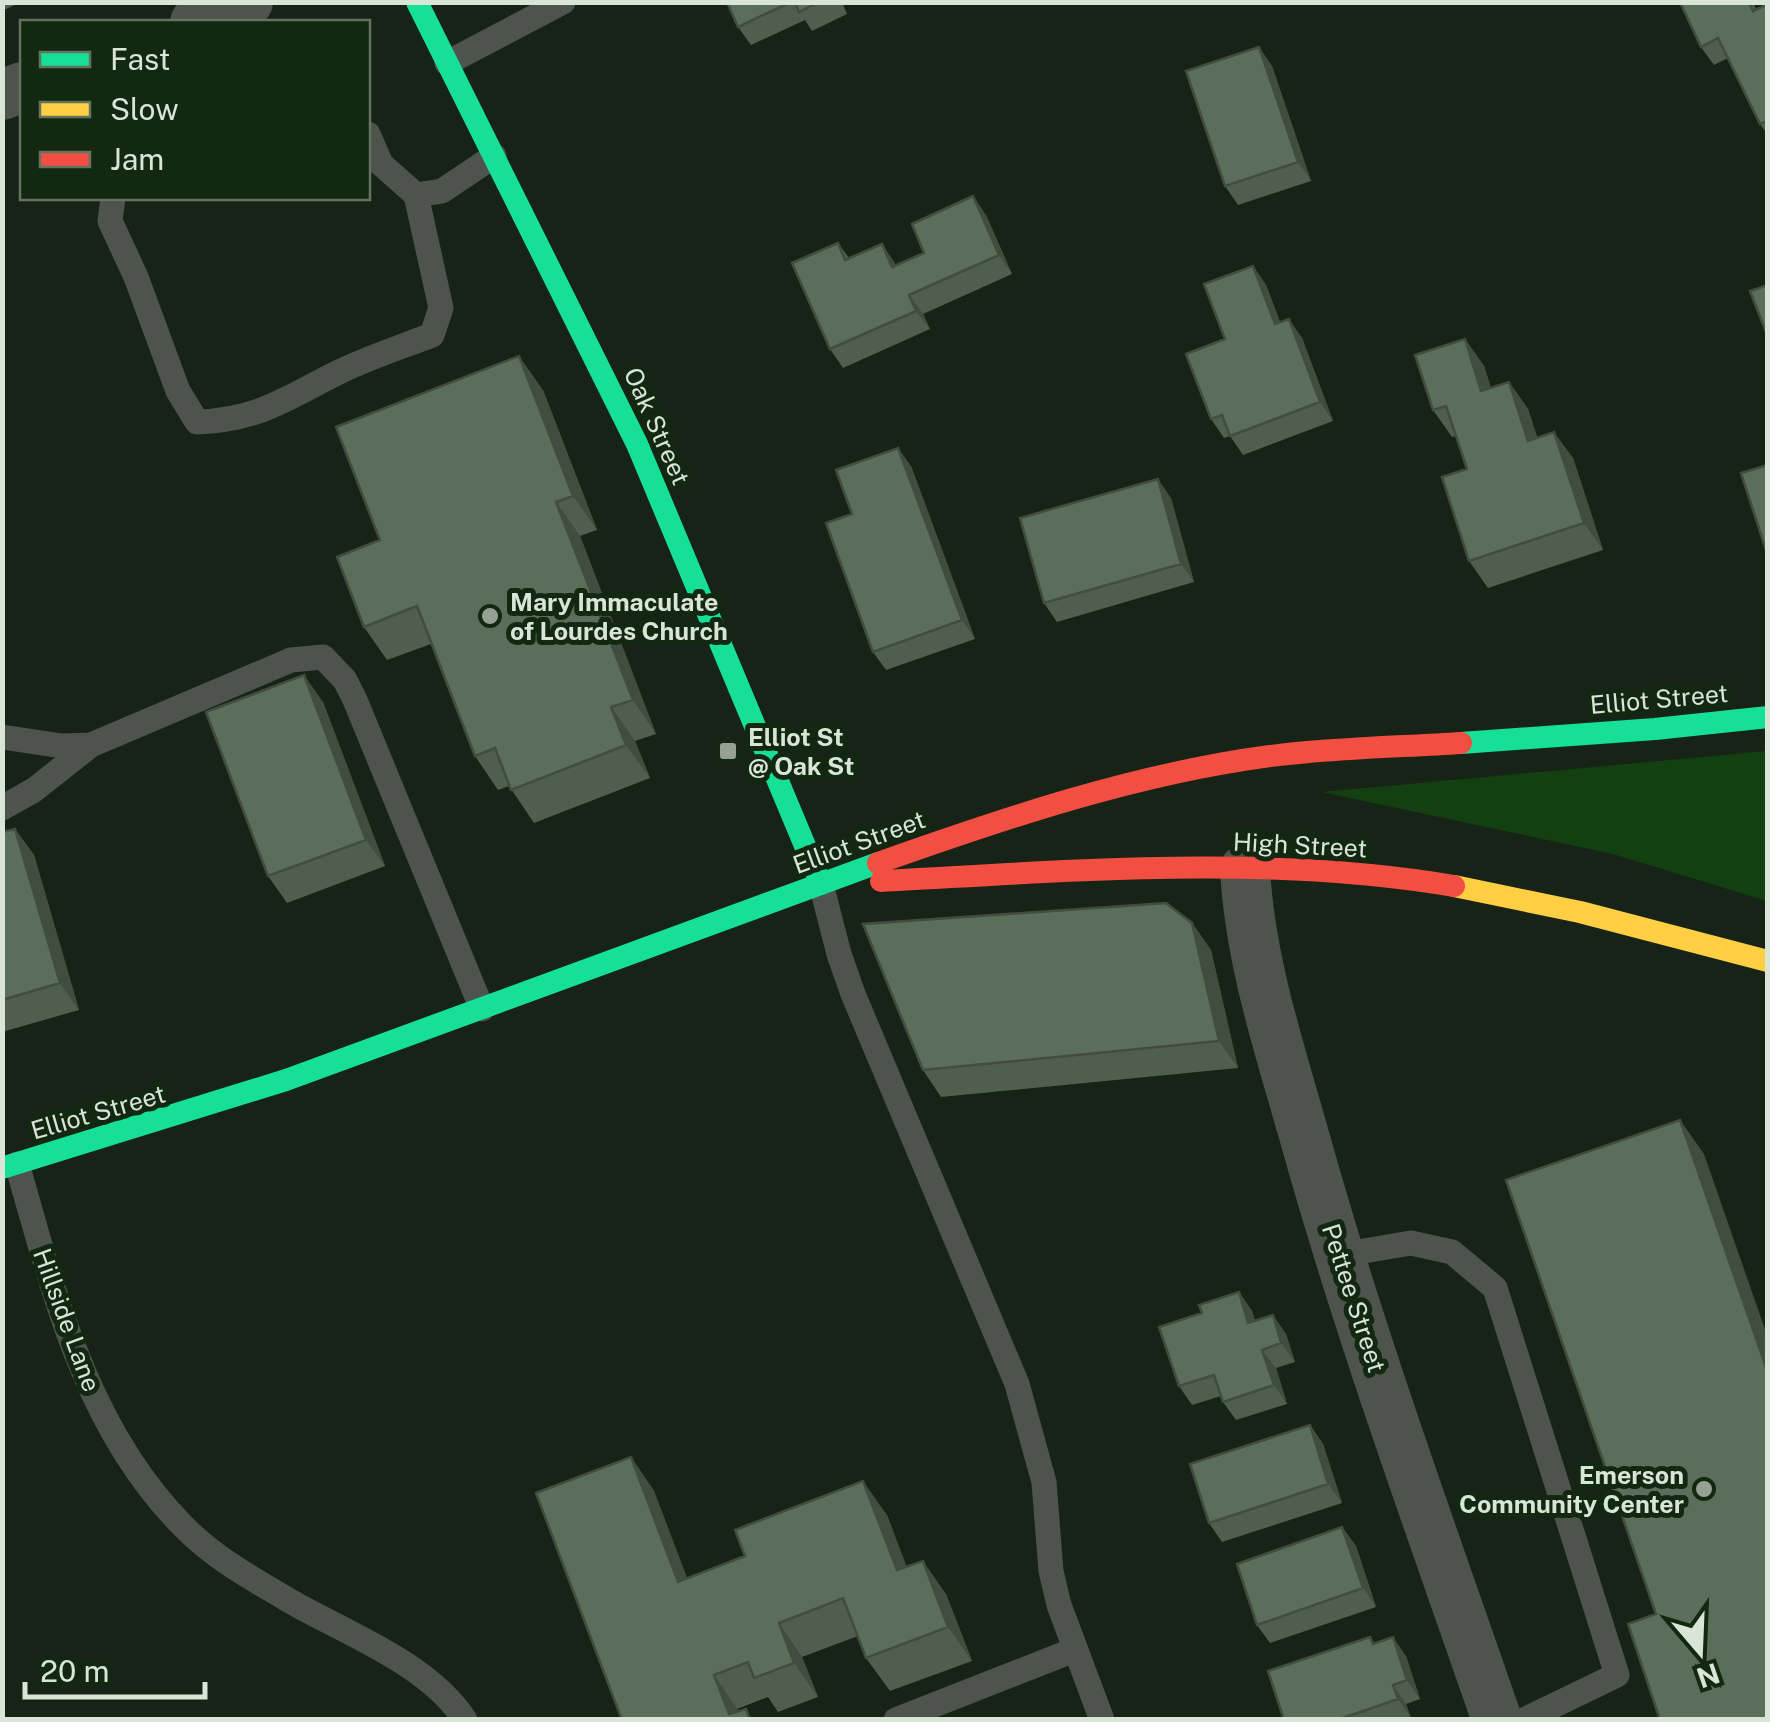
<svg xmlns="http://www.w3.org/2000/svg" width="1770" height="1722" font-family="'Public Sans',sans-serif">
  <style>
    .green { fill: #134011 }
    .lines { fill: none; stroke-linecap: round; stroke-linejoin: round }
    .lane { stroke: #4e534d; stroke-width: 25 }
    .street { stroke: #4e534d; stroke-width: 50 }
    .fast { stroke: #16e098; stroke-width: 22 }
    .slow { stroke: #ffcf43; stroke-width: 22 }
    .jam { stroke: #f24e42; stroke-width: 22 }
    .wall { fill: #4e5f4d }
    .shaded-wall { fill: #404d3f }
    .building { fill: #5b6e5a; stroke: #404d3f; stroke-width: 2.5 }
    .poi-dot { fill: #95a293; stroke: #132811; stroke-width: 4 }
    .labels { text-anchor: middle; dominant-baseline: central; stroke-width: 10; stroke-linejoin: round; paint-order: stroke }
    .street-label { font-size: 25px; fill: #d9e6d7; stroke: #132811 }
    .poi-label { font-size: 25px; font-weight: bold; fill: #d9e6d7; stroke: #132811; text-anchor: start }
  </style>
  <rect width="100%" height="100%" fill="#172316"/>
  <path class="green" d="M1767,751V901L1613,854L1322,792Z"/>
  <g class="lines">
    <path class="lane" d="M447,63L563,2
      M416,195L442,191L494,156
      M113,198L110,221L136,277L178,391L197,422C258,420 285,399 337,373C367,358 401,347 432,335L441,308L416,195L381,164L368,134
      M2,737L62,746L91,745L291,660L323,657L345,680L355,700L482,1009
      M2,808L34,790L91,745
      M821,884L839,954L853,994L1017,1384L1044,1482L1051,1571L1059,1605L1102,1720
      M17,1164C54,1293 86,1429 184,1527C214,1558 253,1579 290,1601C347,1634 428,1663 465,1720
      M1340,1255L1411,1243L1452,1252L1495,1288L1617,1675L1524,1720
      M896,1720L1074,1650"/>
    <path class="street" d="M195,22L248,2
      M2,95L22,87
      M1245,869C1250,961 1279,1047 1304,1135C1359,1333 1430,1526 1497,1720"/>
    <path class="fast" d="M417,2L637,444L821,884
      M1461,743L1655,729L1768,717
      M2,1168L286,1080L878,863"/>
    <path class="slow" d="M1454,886L1580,912L1768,961"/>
    <path class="jam" d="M878,863C1005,818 1135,774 1270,756C1333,748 1398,747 1461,743
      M881,881C1071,871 1265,854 1454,886"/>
  </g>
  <path class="wall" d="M2,2H21L2,11Z
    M727,2H842L847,14L812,31L805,20L751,45L738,27Z
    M1680,2H1753L1756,9L1768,4V135L1760,124L1728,58L1714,65L1701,47Z
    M1272,66L1311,181L1238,205L1225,186Z
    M986,215L1012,274L923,314L930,329L843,368L830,349L838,243L849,258L896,265L924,253Z
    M1253,266L1266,285L1280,322L1302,338L1333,421L1243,455L1230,436L1224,438L1211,419L1225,339Z
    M1465,339L1484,366L1491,388L1509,382L1528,409L1537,437L1573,458L1603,550L1488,588L1469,561L1467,469L1456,436L1452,437L1433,410Z
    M543,390L597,530L580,536L656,734L635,741L650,778L534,823L509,786L498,790L475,756L431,644L387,660L364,627L380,540Z
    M911,466L975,639L886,670L873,652L852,514Z
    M1171,498L1194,582L1057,622L1044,603Z
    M323,702L385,866L287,903L268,876Z
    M15,829L34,855L79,1010L2,1032V832Z
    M1192,923L1211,950L1238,1068L941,1097L923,1070Z
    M1239,1292L1252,1311L1255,1321L1286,1334L1295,1362L1276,1368L1287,1404L1236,1420L1223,1402L1221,1396L1192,1405L1179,1386L1202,1313Z
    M1310,1425L1323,1444L1342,1503L1222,1542L1209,1523Z
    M631,1457L654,1491L687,1578L887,1515L906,1567L946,1594L972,1661L890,1691L866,1658L858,1636L802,1657L818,1697L778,1712L768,1697L737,1709L738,1711L753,1720H622Z
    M1342,1527L1356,1546L1376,1607L1270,1643L1257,1625Z
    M1375,1644L1406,1656L1420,1699L1406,1704L1411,1718L1407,1720H1284Z"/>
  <path class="shaded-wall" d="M1259,47L1272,66L1311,181L1298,162Z
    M973,196L986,215L1012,274L999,255Z
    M882,244L895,263L905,286L892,267Z
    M1253,266L1266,285L1288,343L1275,324Z
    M909,295L923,314L930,329L916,311Z
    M1289,319L1302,338L1333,421L1320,402Z
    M1465,339L1484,366L1500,418L1481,391Z
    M519,356L543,390L597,530L573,496Z
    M1509,382L1528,409L1547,467L1528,441Z
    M1554,432L1573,458L1603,550L1584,523Z
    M898,448L911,466L975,639L962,620Z
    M1158,479L1171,498L1194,582L1181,564Z
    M556,502L580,536L656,734L633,700Z
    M304,675L323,702L385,866L366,840Z
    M611,707L635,741L650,778L626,745Z
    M15,829L34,855L79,1010L60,983Z
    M1192,923L1211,950L1238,1068L1219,1041Z
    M1680,1120L1704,1154L1768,1338V1373Z
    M1239,1292L1252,1311L1261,1341L1248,1323Z
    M1273,1315L1286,1334L1295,1362L1281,1343Z
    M1262,1350L1276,1368L1287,1404L1274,1385Z
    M1310,1425L1323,1444L1342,1503L1328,1484Z
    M631,1457L654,1491L701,1616L678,1582Z
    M863,1481L887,1515L921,1604L897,1570Z
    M1342,1527L1356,1546L1376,1607L1363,1588Z
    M923,1561L946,1594L972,1661L948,1627Z
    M779,1623L802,1657L818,1697L794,1663Z
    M1393,1637L1406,1656L1420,1699L1407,1680Z
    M714,1675L737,1709L741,1720L729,1714Z
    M1393,1685L1406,1704L1411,1718L1398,1699Z"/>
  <path class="building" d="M727,2H791L738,27Z
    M795,2H819L799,12Z
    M1680,2H1749L1753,11L1768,4V121L1760,124L1718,38L1701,47Z
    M1259,47L1298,162L1225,186L1186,71Z
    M973,196L999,255L909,295L916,311L830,349L792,263L838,243L845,260L882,244L892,267L924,253L912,224Z
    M1253,266L1275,324L1289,319L1320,402L1230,436L1222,415L1211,419L1186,354L1225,339L1204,284Z
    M1768,285V337L1750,291Z
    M1465,339L1481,391L1509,382L1528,441L1554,432L1584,523L1469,561L1442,477L1467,469L1446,406L1433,410L1415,355Z
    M519,356L573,496L556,502L633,700L611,707L626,745L511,790L495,748L475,756L417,606L364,627L337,557L380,540L336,427Z
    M898,448L962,620L873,652L826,523L852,514L836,470Z
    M1768,465V553H1767L1741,473Z
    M1158,479L1181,564L1044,603L1020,518Z
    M304,675L366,840L268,876L206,712Z
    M15,829L60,983L2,1000V832Z
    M1166,903L1192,923L1219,1041L923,1070L863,924Z
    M1680,1120L1768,1373V1720H1660L1628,1624L1656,1614L1506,1180Z
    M1239,1292L1248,1323L1273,1315L1281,1343L1262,1350L1274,1385L1223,1402L1214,1375L1179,1386L1159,1327L1202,1313L1199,1305Z
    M1310,1425L1328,1484L1209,1523L1190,1464Z
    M631,1457L678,1582L745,1556L735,1530L863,1481L897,1570L923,1561L948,1627L866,1658L843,1598L779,1623L794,1663L754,1678L748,1662L714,1675L729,1714L746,1709L750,1720H622L536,1493Z
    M1342,1527L1363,1588L1257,1625L1237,1564Z
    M1370,1637L1373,1644L1393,1637L1407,1680L1393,1685L1398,1699L1337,1720H1284L1268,1671Z"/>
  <g class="poi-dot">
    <circle cx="490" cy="616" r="10"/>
    <rect x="718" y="741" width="20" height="20" rx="5"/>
    <circle cx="1704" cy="1489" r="10"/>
  </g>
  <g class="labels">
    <g class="street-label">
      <text transform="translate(657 426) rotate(66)">Oak Street</text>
      <text transform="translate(1659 699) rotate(-5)">Elliot Street</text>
      <text transform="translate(859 842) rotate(-20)">Elliot Street</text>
      <text transform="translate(1300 845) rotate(3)">High Street</text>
      <text transform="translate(98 1112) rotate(-16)">Elliot Street</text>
      <text transform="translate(1354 1298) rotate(72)">Pettee Street</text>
      <text transform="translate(67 1320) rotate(70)">Hillside Lane</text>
    </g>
    <g class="poi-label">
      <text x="510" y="602">Mary Immaculate<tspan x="510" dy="29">of Lourdes Church</tspan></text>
      <text x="748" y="737">Elliot St<tspan x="748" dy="29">@ Oak St</tspan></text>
      <text x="1684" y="1475" text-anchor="end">Emerson<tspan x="1684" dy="29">Community Center</tspan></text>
    </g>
  </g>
  <rect width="1770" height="1722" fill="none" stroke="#d9e6d7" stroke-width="10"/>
  <rect x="20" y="20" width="350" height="180" fill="#132811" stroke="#627460" stroke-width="2.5"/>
  <rect x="40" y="52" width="50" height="15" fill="#16e098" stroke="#627460" stroke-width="2.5"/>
  <text x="110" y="70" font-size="30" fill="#d9e6d7">Fast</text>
  <rect x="40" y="102" width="50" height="15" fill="#ffcf43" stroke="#627460" stroke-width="2.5"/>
  <text x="110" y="120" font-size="30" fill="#d9e6d7">Slow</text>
  <rect x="40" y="152" width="50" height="15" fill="#f24e42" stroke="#627460" stroke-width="2.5"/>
  <text x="110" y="170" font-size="30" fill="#d9e6d7">Jam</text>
  <g transform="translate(1700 1652) rotate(161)" stroke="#132811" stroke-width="8" paint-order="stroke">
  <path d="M0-8L18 38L0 25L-18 38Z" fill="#d9e6d7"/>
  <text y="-15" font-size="28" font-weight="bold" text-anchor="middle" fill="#d9e6d7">N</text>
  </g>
  <path d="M25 1682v15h180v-15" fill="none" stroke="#d9e6d7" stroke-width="5"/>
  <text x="40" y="1682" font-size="30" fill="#d9e6d7" stroke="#132811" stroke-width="8" paint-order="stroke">20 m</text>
</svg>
